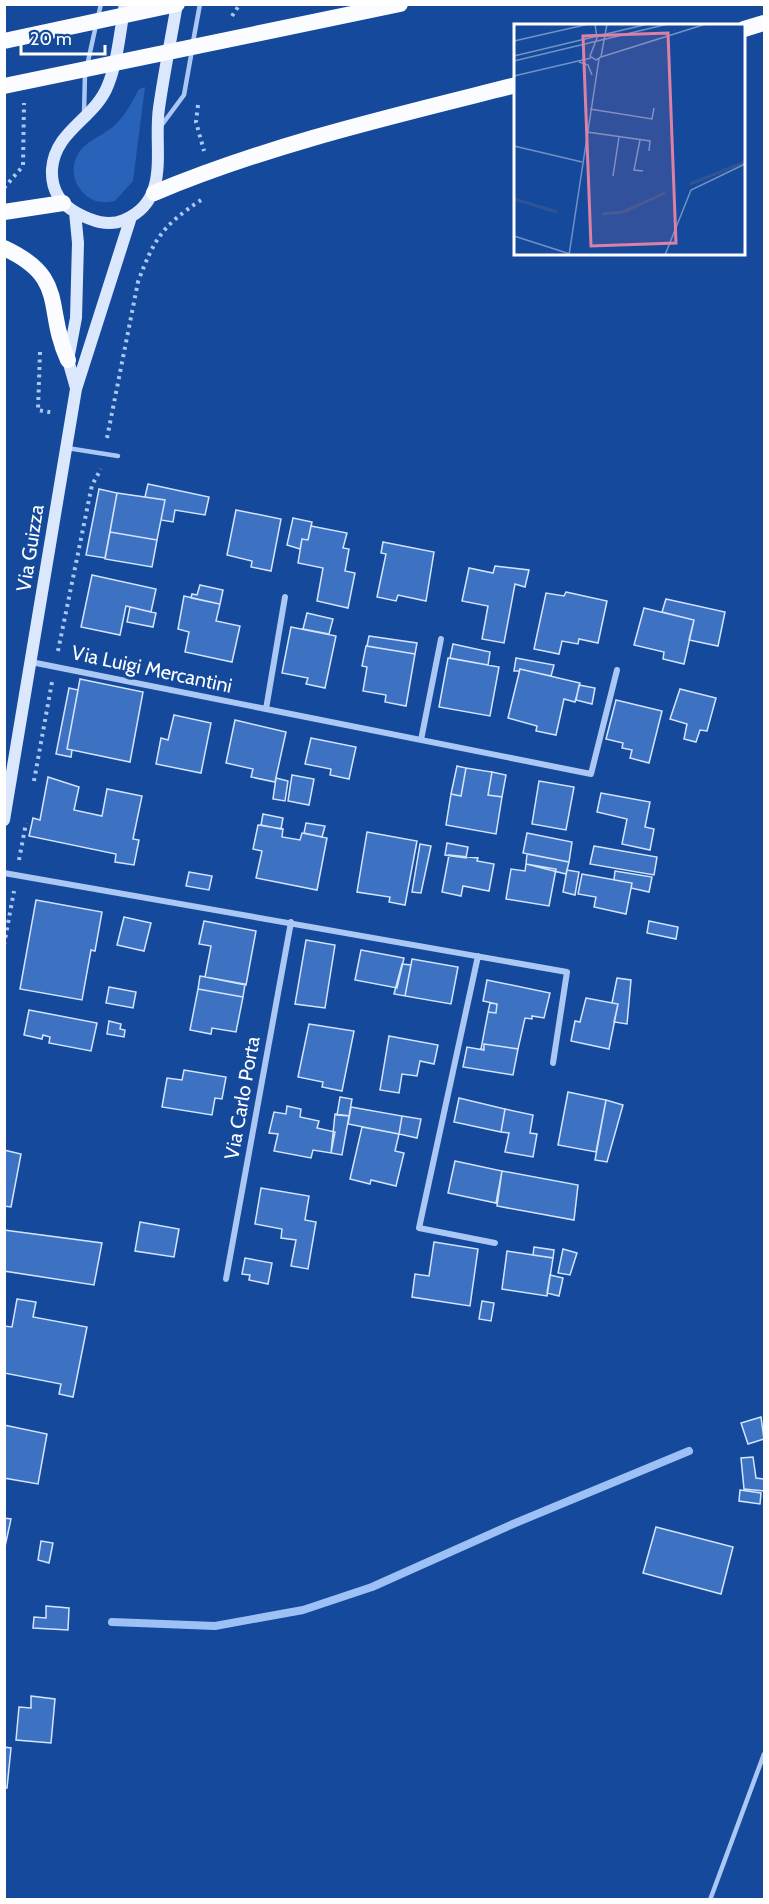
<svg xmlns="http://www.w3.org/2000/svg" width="769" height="1904" font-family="Cabin,sans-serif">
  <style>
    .green { fill: #2862b9 }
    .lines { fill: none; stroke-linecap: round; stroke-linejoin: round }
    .stream { stroke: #9dc1f5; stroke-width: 8 }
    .building { fill: #3d72c2; stroke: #d3e4fd; stroke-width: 1.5 }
    .path { stroke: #abc7f3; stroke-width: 4; stroke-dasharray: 3 4.5; stroke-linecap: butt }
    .service { stroke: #abc7f3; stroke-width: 4.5 }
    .minor { stroke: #abc7f3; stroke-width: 6 }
    .secondary { stroke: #dae7fd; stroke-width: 12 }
    .trunk { stroke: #fbfcff; stroke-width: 16 }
    .trunk-bridge { stroke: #fbfcff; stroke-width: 16 }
    .labels { text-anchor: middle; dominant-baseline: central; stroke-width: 6; stroke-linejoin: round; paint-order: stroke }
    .street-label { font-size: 20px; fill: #fff; stroke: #15499b }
    .inset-river { fill: none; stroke: #2f5492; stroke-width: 3 }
    .inset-road { fill: none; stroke: #7392c3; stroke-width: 1.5 }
    .view { fill: #dd80a5; fill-opacity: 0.15; stroke: #dd80a5; stroke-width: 3 }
    .inset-edge { fill: none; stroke: #fff; stroke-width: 3 }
  </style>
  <rect width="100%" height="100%" fill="#15499b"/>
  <path class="green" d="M145,87L133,181L115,201C109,202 102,203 96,201C78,195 68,173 77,156C85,140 104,136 116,124C126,114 132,102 139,89Z"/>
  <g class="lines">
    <path class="stream" d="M112,1622L215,1626L303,1610L372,1587L513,1524L689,1451"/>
  </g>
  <path class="building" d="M148,484L209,497L205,515L175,510L173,522L161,520L165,500L145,497Z
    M99,489L117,493L105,558L86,555Z
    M117,493L165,500L157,540L110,532Z
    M236,510L281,519L271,571L251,567L252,561L227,555Z
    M293,518L312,522L308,540L302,539L300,549L287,545Z
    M311,526L347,533L343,548L349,549L345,571L355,573L348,608L317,601L323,568L298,563L302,539L308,540Z
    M110,532L157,540L152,567L105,559Z
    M383,542L434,552L426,601L398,595L396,601L377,597L386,554L381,553Z
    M495,566L529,570L525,587L515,584L504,643L482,639L488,606L462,601L469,568L493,573Z
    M92,575L156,589L151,612L126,606L120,635L81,627Z
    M200,585L223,590L220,604L191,598L192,594L197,595Z
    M566,592L607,601L598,643L579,639L578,644L562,641L559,654L534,649L546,593L564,596Z
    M184,596L220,604L216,621L240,626L232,662L185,652L189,632L178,629Z
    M666,599L725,612L718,646L689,640L694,620L662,612Z
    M130,607L156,613L153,627L127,622Z
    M644,608L694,620L684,664L663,659L664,652L634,645Z
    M307,613L333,619L329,634L303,629Z
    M291,627L336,636L325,688L306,684L308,678L282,673Z
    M369,636L417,643L415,654L367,646Z
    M453,644L490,652L488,665L450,658Z
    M366,646L415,654L406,706L385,702L386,695L363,691L367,667L362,666Z
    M448,658L499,667L490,716L439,707Z
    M516,658L554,665L551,676L520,669L519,671H514Z
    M520,669L580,683L575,702L564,699L556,735L536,731L537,726L508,718Z
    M80,679L143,692L130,762L67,749Z
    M579,685L595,688L592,704L576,700Z
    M69,688L78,690L67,749L72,750L71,757L56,754Z
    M680,689L716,698L707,731L700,730L696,742L684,739L687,724L670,719Z
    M616,700L662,711L649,763L630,758L632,750L622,748L623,743L606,739Z
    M174,715L211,723L201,773L156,764L161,738L168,740Z
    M235,720L286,732L275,782L251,777L253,769L226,763Z
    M311,738L356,747L349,779L330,775L331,769L305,764Z
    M457,766L466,768L461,796L451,794Z
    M466,768L492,772L488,795L502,797L496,834L446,825L451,794L461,796Z
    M492,772L506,775L502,797L488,795Z
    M292,775L314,779L309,805L288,801Z
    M48,777L79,787L74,810L102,816L107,789L142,796L133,839L139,840L134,865L115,862L116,854L29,836L33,818L40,820Z
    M276,778L288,781L285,801L273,799Z
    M539,781L574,787L566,830L532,824Z
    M601,793L650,802L645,827L654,829L650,850L622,844L627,819L597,812Z
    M263,814L283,818L281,829L261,825Z
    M306,823L325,826L322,837L304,833Z
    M258,825L283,829L282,837L300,840L302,833L327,838L317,890L256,878L262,851L253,849Z
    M367,832L417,841L405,905L389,902L390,897L357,892Z
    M527,833L572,842L569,862L523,853Z
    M447,843L468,847L466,858L445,855Z
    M420,844L431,846L421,893L412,892Z
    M594,846L657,857L654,875L590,864Z
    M527,854L569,862L566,874L526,864Z
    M449,855L478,858L477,861L494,864L489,891L463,886L461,896L442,892Z
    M526,864L556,869L549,906L506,899L511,869L525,871Z
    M567,870L579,872L575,895L563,892Z
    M615,871L652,877L649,892L631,888L632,883L614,880Z
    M189,872L212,876L209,890L186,886Z
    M582,874L632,883L626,914L594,907L596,897L578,894Z
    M36,900L102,912L95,951L91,950L82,1000L20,989Z
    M124,917L151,923L144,951L117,945Z
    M204,921L256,931L246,985L205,977L211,946L199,944Z
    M649,921L678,927L676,939L647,933Z
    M306,940L335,945L325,1008L295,1004Z
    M361,950L404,958L397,988L355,980Z
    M412,959L458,967L451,1004L405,996Z
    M402,964L411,965L405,996L394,994Z
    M200,976L245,984L243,997L198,989Z
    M617,978L631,980L627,1024L614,1022L618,1004L612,1003Z
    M487,980L550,993L544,1018L532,1016V1019L525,1018L518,1049L484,1044V1050L481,1049L488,1012L496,1013L497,1004L483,1001Z
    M109,987L136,992L133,1008L106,1003Z
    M198,989L243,997L236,1032L212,1028L211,1034L190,1030Z
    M586,998L618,1004L609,1049L571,1041L575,1021L580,1022Z
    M490,1003L497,1004L496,1013L488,1012Z
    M29,1010L97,1023L91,1051L49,1043L50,1037L43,1035L42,1039L24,1035Z
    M109,1021L121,1024L120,1029L125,1030L124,1037L107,1034Z
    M309,1024L354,1031L342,1091L322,1087L323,1082L298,1077Z
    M389,1036L438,1045L434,1064L420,1061L417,1076L402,1074L399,1093L380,1090Z
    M484,1044L518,1049L513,1075L463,1067L467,1047L484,1050Z
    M184,1070L226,1077L222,1099L215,1098L212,1115L162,1107L167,1078L182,1080Z
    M568,1092L606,1100L596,1152L558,1145Z
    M340,1097L352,1099L349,1116L337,1115Z
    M459,1098L505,1109L501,1132L454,1122Z
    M606,1100L623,1105L607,1162L595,1160Z
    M287,1106L301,1109L300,1117L319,1121L317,1128L335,1132L331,1153L313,1150L311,1158L274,1151L278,1134L269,1133L274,1112L286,1114Z
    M351,1107L402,1116L399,1134L348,1124Z
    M505,1109L533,1115L530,1133L537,1134L533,1157L505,1152L509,1133L501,1132Z
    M335,1114L349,1116L342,1155L331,1153Z
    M402,1116L421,1119L417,1138L399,1134Z
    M362,1127L399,1134L395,1151L404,1153L396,1186L371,1180L370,1184L350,1179Z
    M4,1150L21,1154L11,1207L4,1206Z
    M455,1161L502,1171L496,1203L448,1193Z
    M502,1171L578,1185L574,1220L497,1206Z
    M261,1188L309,1196L305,1220L316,1222L308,1269L291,1266L296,1240L281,1238L282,1229L255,1224Z
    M140,1222L179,1229L174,1257L135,1251Z
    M4,1230L102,1243L94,1285L4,1271Z
    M434,1242L478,1249L470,1306L412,1297L415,1274L429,1276Z
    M534,1247L554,1250L553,1258L533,1255Z
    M563,1249L577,1253L570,1275L558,1273Z
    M507,1251L553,1258L547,1296L502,1289Z
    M245,1258L272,1263L268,1284L249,1280L250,1275L242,1274Z
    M550,1275L563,1278L559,1296L547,1293Z
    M17,1299L36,1302L33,1317L87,1327L73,1397L59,1394L61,1384L4,1373V1326L12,1327Z
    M482,1301L494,1303L491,1321L479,1319Z
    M761,1417L764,1439L748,1444L741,1423Z
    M4,1425L47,1434L38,1484L4,1478Z
    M753,1457L756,1478L764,1479V1491L744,1489L741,1458Z
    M740,1490L761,1493L760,1504L739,1501Z
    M4,1518L11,1519L4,1551Z
    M656,1527L733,1547L721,1594L643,1573Z
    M41,1541L53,1543L49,1563L38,1560Z
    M46,1606L69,1608L68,1630L33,1628L34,1617L46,1618Z
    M31,1696L55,1699L51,1743L16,1740L19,1707L31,1708Z
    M4,1747L11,1748L7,1788H4Z"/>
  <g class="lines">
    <path class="path" d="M232,16L240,4
      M198,105L196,122L204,151
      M4,188L23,166L24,103
      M40,352L38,410L54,413
      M107,438L138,282C154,239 162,226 201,200
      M58,651L92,485L101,469
      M34,781L52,682
      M19,860L26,823
      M4,945L14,891"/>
    <path class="service" d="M98,17L101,4
      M193,42L200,4
      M87,66L96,25
      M84,114L85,74
      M161,126L184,95L192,50
      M67,448L118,456
      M710,1900L764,1754"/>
    <path class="minor" d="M31,662L591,774L617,670
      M266,709L285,597
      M421,740L441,639
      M4,873L567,972L553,1063
      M478,956L419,1228L495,1243
      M226,1279L291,922"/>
    <path class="secondary" d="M125,4C120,30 118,60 108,85C95,119 55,130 52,169C51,189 60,204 77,213C92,221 108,227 124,220C172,200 153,148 159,108C164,73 171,39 177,4
      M75,212L78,243L76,318L68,360L76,388
      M4,820L76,389L131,217"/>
    <path class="trunk" d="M744,29L764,23
      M154,193C271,144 393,116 516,85
      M4,212L63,203
      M4,248C69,278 44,308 68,360"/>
    <path class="trunk-bridge" d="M4,41L177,4
      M4,86L400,4"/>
  </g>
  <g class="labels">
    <g class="street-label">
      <text transform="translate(30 548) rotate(-81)">Via Guizza</text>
      <text transform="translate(152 669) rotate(12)">Via Luigi Mercantini</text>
      <text transform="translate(242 1098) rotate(-80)">Via Carlo Porta</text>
    </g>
  </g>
  <g transform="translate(514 24)">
    <rect width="231" height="231" fill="#15499b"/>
    <path class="inset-river" d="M176,160L231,138M0,175L43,188M88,190L109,188L151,169"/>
    <path class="inset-road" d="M81,0L83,14L76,32L82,36L87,33L93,0M0,17L75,0M0,32L134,0M87,33L192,0M0,37L154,0M65,38L74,41L78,51M0,52L77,34M76,85L138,95L140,84M73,108L136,117L135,127M126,116L120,146L129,147M0,122L68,138M99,152L105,113M0,212L56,230M55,231L85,35M151,231L177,166L231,140"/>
    <path class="view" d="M154,9L162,219L77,222L69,12Z"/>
    <rect width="231" height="231" class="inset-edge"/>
  </g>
  <rect width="769" height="1904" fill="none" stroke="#ffffff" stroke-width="12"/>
  <path d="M21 45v9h84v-9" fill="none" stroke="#ffffff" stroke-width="3"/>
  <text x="30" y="45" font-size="18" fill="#ffffff" stroke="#15499b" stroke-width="4.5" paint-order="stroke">20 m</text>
</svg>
